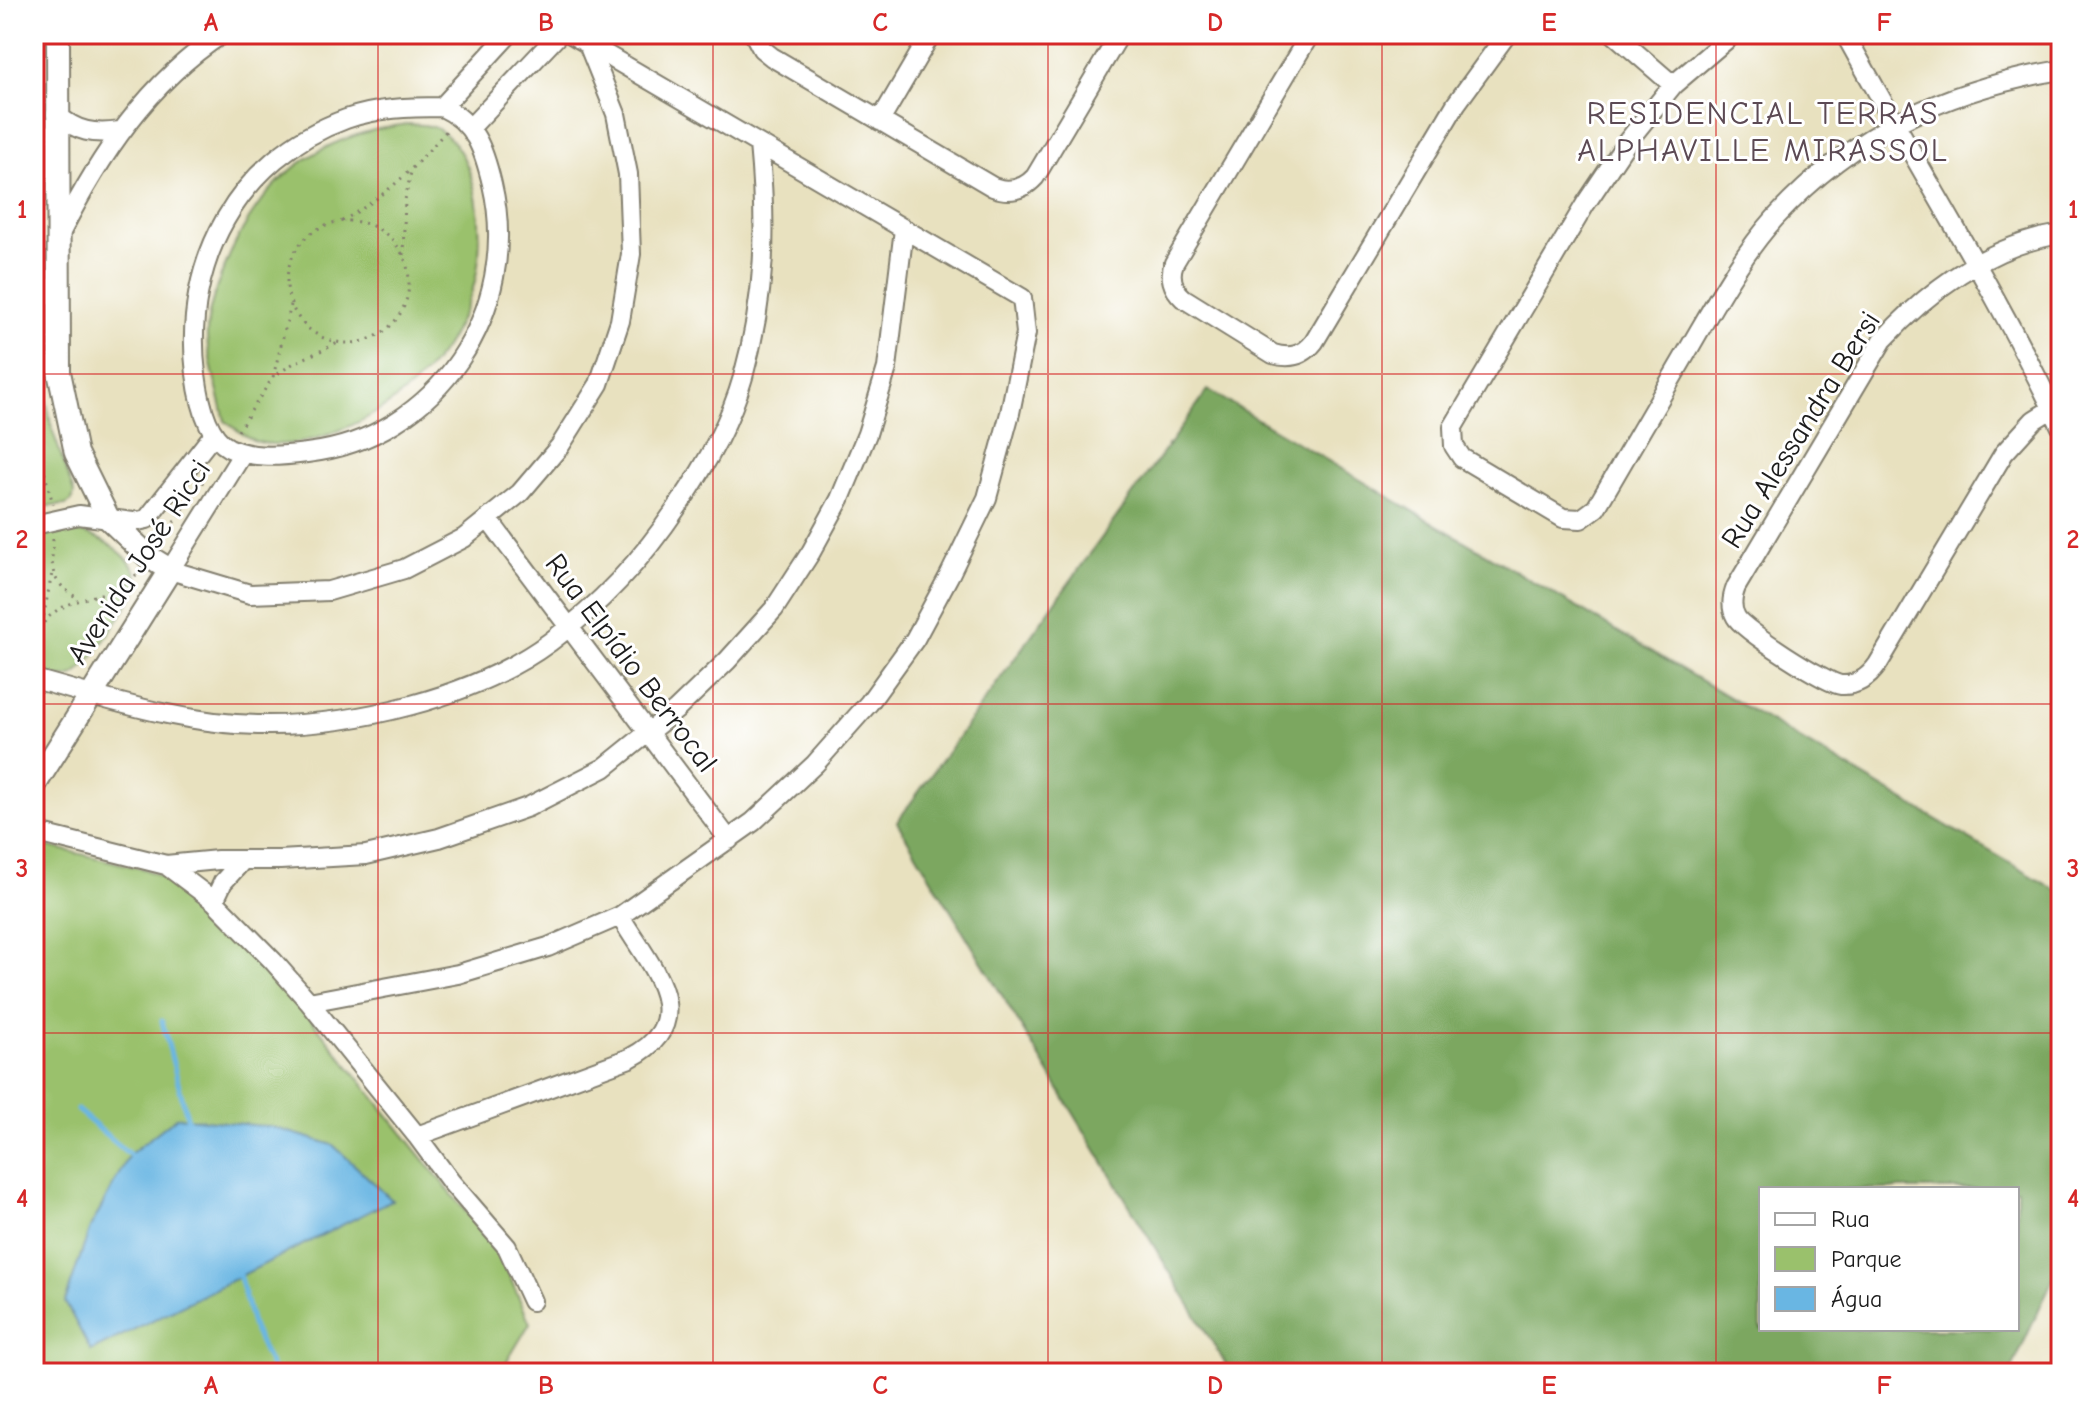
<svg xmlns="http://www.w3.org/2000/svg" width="2095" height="1407" font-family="'Comic Neue',sans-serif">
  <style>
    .green { fill: #9ac16c; stroke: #5b6e44; stroke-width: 2 }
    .forest { fill: #7ba760; stroke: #4c623e; stroke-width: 2; fill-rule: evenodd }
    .water { fill: #69b6e3; stroke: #426980; stroke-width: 2 }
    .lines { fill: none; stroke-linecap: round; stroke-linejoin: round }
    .stream { stroke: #69b6e3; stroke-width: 5 }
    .minor-casing { stroke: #827e6e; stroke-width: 22 }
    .tertiary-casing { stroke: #827e6e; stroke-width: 26 }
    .path { stroke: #827e6e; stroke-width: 3; stroke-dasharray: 2 6; stroke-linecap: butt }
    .minor { stroke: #fff; stroke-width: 18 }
    .tertiary { stroke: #fff; stroke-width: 22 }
    .grid { fill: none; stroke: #d62828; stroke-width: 2; stroke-opacity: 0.55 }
    .labels { text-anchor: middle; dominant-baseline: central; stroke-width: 6; stroke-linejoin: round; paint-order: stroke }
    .street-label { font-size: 30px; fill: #1c1c1c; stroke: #fff }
    .neighbourhood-label { font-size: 32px; letter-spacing: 2px; fill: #5c4a54; stroke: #fff }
    .neatline { fill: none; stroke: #d62828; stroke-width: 3 }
    .grid-label { font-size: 26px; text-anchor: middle; font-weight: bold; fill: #d62828 }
  </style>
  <rect width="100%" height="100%" fill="#fff"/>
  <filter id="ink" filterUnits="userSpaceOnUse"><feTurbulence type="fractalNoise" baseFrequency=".0125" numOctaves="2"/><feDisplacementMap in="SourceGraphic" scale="16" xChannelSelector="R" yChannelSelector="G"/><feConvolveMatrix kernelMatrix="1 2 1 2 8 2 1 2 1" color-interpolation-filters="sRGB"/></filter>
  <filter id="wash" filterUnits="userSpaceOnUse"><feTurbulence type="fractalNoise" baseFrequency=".006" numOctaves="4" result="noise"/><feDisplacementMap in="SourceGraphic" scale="32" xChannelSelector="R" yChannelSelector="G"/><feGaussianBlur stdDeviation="1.8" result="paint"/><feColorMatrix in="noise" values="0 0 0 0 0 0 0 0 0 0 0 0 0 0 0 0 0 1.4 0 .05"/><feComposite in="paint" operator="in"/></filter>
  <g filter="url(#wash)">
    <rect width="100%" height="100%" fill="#e8e1bf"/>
    <path class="green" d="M35,35L41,40L37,306L41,372L52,429L74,493L72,501L66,505L34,507Z
      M408,124C417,125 430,124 438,129C481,153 486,243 474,285C468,306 449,345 435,361C410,393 375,417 338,431C312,441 283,449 255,441C245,437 234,427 225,421C220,397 208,361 207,337C206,314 216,287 225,266C260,180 316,135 408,124Z
      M57,530C65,531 74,531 82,533C106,538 149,566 135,593C123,611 89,670 72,676C61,680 46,674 34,671V536Z
      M34,843L144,869L174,882L196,900L266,967L302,1008L499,1253L530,1323L500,1373H34Z"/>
    <path class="forest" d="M1208,390L2061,893V1261L2010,1373H1231L897,822ZM1761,1189H2017V1329H1761Z"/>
    <path class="water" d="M177,1117L272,1127L333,1145L392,1200L91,1351L65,1302L90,1228L130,1154Z"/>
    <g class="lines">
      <path class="stream" d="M162,1021L189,1124
        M77,1110L135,1159
        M238,1270L253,1328L274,1373"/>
    </g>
  </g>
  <g filter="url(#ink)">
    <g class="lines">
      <defs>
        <path id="minor" d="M754,34L762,49L772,57L993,187C1009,193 1023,190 1035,177L1120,34
          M1310,34L1174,263C1169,276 1172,288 1183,298L1273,354C1290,359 1303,356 1314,342L1456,104L1507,34
          M1614,34L1673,85
          M1733,34L1673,85L1627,142L1586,203L1453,427L1454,446L1462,458L1563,518L1581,519L1596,508C1628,454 1659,399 1691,345C1716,302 1741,256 1775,218C1854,132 1947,89 2061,70
          M1845,34C1916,165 1998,292 2061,427
          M442,107C475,122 484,150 492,184C522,310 437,438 307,453C283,456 252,459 229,448C206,436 199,398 196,374C182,263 238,158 346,119C377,108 410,107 442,107Z
          M442,107L509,34
          M56,114C77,132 94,135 120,131
          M880,121L931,34
          M471,127L559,34
          M60,234C99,157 148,82 222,34
          M2061,234C1990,245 1931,288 1883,340L1736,587C1732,597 1730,607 1736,617C1743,630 1827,684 1841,685C1857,686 1869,677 1878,664L2004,453L2034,420L2061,403
          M243,453L170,570L250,594L329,591L404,569L464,538L520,493L560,446L599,384L620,321L631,254L628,174L616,114L588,44
          M488,519L729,840
          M34,525L79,515L133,522L147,519L213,435
          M34,679C107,699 182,724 258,725C352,727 474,698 550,642C600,605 644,557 678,506C705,467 730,423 743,377C766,294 767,229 759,144
          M34,832L166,865L218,860H280L366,855L439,838L528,807L604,768L676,710L727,661L774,609L811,552L840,499L867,434L887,368L904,229
          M166,865L214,901L273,961L309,1002L417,1136L451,1182L507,1247L532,1301
          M214,901L223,882L243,860
          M309,1002L458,974L548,947L620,916L753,822L815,764L869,703L915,639L950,574L987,498L1010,413L1026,333L1022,298L571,34
          M417,1136L630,1058C703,1020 649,965 620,916"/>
        <path id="tertiary" d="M34,786L170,570L149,557L108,518L76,453L59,372L58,34"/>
      </defs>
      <use href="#minor" class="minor-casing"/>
      <use href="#tertiary" class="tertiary-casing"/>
      <path class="path" d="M34,68V80
        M342,221C390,193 411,171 447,130
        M287 282a61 61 0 1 1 122 0a61 61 0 1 1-122 0Z
        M403,255L405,200L411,172
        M291,305L273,377L294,363L338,343
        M238,431L273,377
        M34,434L53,504
        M53,539C51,572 50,581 79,599
        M160,542L204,480
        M42,624L52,573
        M34,653C36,645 38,636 41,628C58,592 118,602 139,571"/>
      <use href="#minor" class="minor"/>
      <use href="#tertiary" class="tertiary"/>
    </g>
  </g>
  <path class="grid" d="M378,34V1373M713,34V1373M1048,34V1373M1382,34V1373M1716,34V1373M34,374H2061M34,704H2061M34,1033H2061"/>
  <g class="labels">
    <g class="street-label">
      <text transform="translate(1801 430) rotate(-58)">Rua Alessandra Bersi</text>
      <text transform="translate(139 562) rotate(-57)">Avenida José Ricci</text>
      <text transform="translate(631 663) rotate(53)">Rua Elpídio Berrocal</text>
    </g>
    <g class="neighbourhood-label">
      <text x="1763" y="113">RESIDENCIAL TERRAS<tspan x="1763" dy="37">ALPHAVILLE MIRASSOL</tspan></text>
    </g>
  </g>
  <rect width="2095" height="1407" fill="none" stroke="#fff" stroke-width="88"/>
  <rect x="1759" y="1187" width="260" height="144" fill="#ffffff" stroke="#a4a4a4" stroke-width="2"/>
  <rect x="1775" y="1213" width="40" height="12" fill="#ffffff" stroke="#a4a4a4" stroke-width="2"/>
  <text x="1831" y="1227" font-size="24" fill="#1c1c1c">Rua</text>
  <rect x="1775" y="1247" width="40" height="24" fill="#9ac16c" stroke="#a4a4a4" stroke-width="2"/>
  <text x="1831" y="1267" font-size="24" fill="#1c1c1c">Parque</text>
  <rect x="1775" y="1287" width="40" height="24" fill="#69b6e3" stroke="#a4a4a4" stroke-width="2"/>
  <text x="1831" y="1307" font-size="24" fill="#1c1c1c">Água</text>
  <rect x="44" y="44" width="2007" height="1319" class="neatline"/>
  <g class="grid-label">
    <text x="211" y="31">A</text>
    <text x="546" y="31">B</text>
    <text x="880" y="31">C</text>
    <text x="1215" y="31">D</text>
    <text x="1549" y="31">E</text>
    <text x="1884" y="31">F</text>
    <text x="22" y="218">1</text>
    <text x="2073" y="218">1</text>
    <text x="22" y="548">2</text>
    <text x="2073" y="548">2</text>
    <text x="22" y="877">3</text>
    <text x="2073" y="877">3</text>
    <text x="22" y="1207">4</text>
    <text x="2073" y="1207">4</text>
    <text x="211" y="1394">A</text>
    <text x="546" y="1394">B</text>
    <text x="880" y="1394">C</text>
    <text x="1215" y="1394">D</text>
    <text x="1549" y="1394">E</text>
    <text x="1884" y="1394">F</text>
  </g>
</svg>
